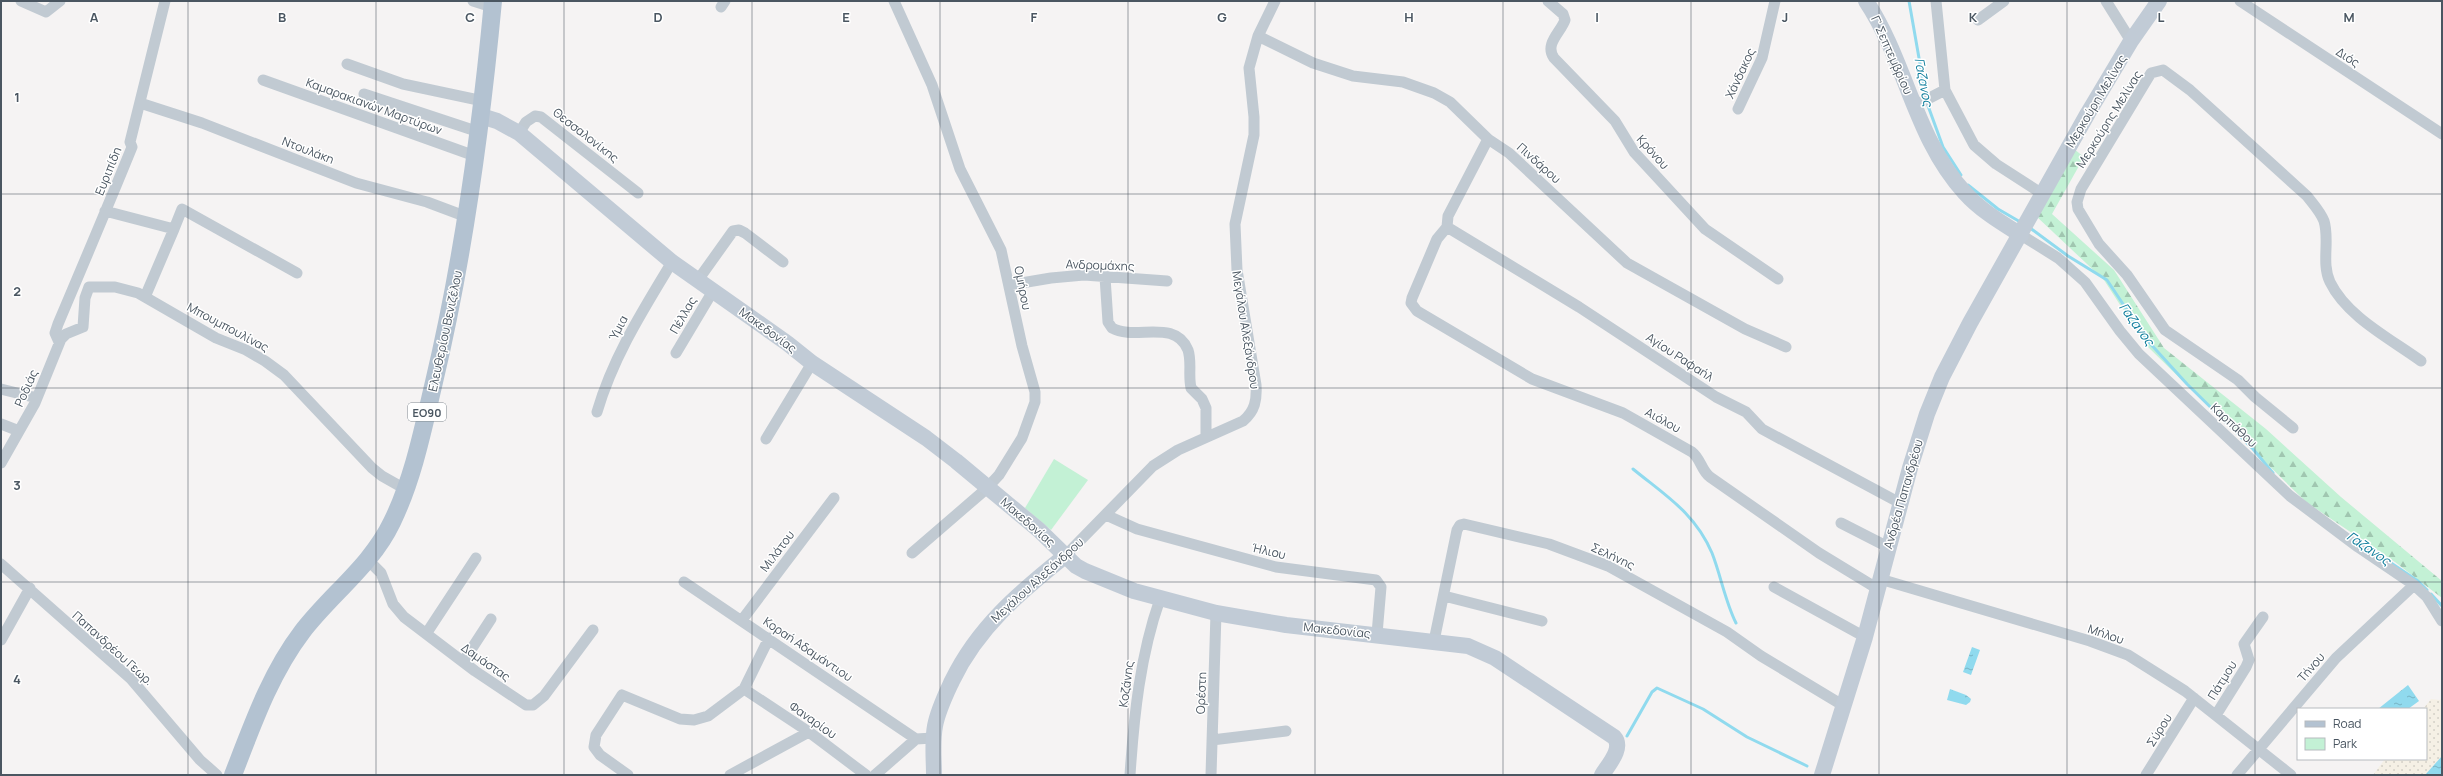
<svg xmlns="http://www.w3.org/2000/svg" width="2443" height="776" font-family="Manrope,sans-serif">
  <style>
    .green { fill: #c3f1d5 }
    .forest { fill: url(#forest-firs) }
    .sand { fill: url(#sand-dots) }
    .water { fill: url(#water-ripples) }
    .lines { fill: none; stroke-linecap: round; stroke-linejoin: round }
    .stream { stroke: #90daee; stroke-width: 3 }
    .street { stroke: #c1cad2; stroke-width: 11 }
    .secondary { stroke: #c1cbd6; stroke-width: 16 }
    .primary { stroke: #b3c2d1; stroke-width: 18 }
    .grid { fill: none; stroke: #4a5661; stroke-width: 1; stroke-opacity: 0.55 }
    .labels { text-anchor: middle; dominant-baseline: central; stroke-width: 3; stroke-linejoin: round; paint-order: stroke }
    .shield { fill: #fff; stroke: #808990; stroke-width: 1 }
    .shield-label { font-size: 11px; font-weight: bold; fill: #4a5661 }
    .street-label { font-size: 12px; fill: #4a5661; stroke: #fff }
    .water-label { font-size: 13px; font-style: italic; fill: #0c7c9b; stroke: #fff }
    .grid-label { font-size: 13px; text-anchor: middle; font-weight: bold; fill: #4a5661; stroke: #fff; stroke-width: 3; stroke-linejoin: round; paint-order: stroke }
  </style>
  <defs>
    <pattern id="forest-firs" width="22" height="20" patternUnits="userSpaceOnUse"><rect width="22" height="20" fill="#c3f1d5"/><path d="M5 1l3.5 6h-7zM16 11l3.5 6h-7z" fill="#a0c6b0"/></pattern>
    <pattern id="sand-dots" width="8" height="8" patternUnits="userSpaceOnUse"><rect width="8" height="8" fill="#f5f0e5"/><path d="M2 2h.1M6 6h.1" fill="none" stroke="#d4d0c7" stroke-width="1.8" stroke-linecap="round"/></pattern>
    <pattern id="water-ripples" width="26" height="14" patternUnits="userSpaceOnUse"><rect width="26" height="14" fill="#90daee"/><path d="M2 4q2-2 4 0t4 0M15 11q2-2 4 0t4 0" fill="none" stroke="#78b4c4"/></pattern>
  </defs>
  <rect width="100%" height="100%" fill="#f5f3f3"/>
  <path class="green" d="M1054,459L1088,480L1051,530L1025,508Z"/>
  <path class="forest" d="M2074,149L2084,157L2052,214L2114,270L2164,348L2266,429L2341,497L2442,581V598L2395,562L2306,502L2146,345L2104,280L2036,216Z"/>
  <path class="sand" d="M2442,697V756L2425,775H2373L2385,759H2426V709H2423L2431,699L2440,700Z"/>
  <path class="water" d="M1972,647L1980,650L1971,675L1963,672Z
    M2408,685L2419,701L2408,709H2378Z
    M1950,689L1966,695L1971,699L1970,702L1966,705L1947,700Z
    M2442,756V775H2425Z"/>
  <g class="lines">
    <path class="stream" d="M1909,1L1926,98
      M1927,103L1943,147L1961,175
      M1968,185L1998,209L2022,223
      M2030,228L2068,256L2107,280L2147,340L2187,384L2253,449L2273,473
      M1633,469C1666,496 1695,513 1712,553C1721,576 1725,601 1736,623
      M2391,563L2418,581L2427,590
      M2431,594L2442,606
      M1627,736L1652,692L1657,688L1703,709L1747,737L1807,766"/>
    <path class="street" d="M21,1L46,12L60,1
      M473,1L492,7
      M894,1L932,85L960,169L1001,250L1022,346L1035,392V402L1022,438L999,475L985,490L912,553
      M1548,1L1563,14L1565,20C1561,32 1544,44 1554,58L1615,121L1634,152L1705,229L1778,279
      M1936,1L1945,90L1974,145L1996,164L2044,195
      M2106,1L2131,41
      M2240,1L2442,134
      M721,7L725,1
      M1978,20L2004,1
      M1258,36L1313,63L1353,76L1403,82L1434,93L1450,102L1488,139L1509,153L1627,263L1745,329L1786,347
      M347,64L403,84L483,101
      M263,80L475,156
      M364,94L479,132
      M140,103L202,123L356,183L427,202L467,217
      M1914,106L1945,90
      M1738,109L1762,58L1775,1
      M519,133L526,122L535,116L541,117L638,193
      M105,211L174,229L182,209L297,273
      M1447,227L1437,239L1412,298L1411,303L1417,311L1532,379L1623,413L1692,452C1701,459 1701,470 1710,477L1819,553L1878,589
      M1447,227L1579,307L1716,397L1746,412L1762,429L1900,503
      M1447,227L1448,216L1488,139
      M2021,235L2058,258L2085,282L2120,331L2139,354L2290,496L2358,547L2414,585L2427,597L2442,621
      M1105,277L1108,322L1112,328C1135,341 1175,318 1188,350C1192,362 1188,375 1191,388L1202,399L1206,408V436
      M698,280L733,231L739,230L745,233L783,262
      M1009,285L1051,278L1084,275L1167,281
      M145,297L174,229
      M59,342L55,333L58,324C83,265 108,206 132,147L130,142L165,1
      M676,353L713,291
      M1,389L37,398
      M597,412C613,357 643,310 672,262
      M1,424L19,431
      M2293,428L2255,397L2238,380L2165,330L2127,275L2099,244L2078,209L2077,202L2081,189L2151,73L2163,70L2190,90L2307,196C2313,204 2320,211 2324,221C2330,240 2321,263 2330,282C2347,317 2391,339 2421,361
      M766,439L812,363
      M1,463L35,403L61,339L66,334L83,327L85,298L89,287H115L138,293L216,338L246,350L265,361L284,375L372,468L382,476L405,489
      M1106,515L1137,529L1276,567L1376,580L1381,587L1377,634
      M1841,523L1888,547
      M1065,556L1153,466L1178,450L1243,421C1255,411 1257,400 1256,385L1237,270L1235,224L1254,135V117L1249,68L1258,36L1275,1
      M368,560L381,573L393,604L404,617L475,671L526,705H533L544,696L593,630
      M1,564L131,679L200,760L217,775
      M1880,579L2090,641L2128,655L2185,691L2291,775
      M684,582L916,739
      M1774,587L1865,637
      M1444,596L1542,621
      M742,620L834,498
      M426,634L476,558
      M1,640L30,588
      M1434,641L1457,530L1460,525L1464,524L1549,544L1608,566L1727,632L1761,656L1844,706
      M463,662L491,619
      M744,689L809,732L866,775
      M2216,715L2246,667L2249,660L2244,644L2263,617
      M1212,740L1286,731
      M628,775L600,755L594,747L596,735L622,695L680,719L694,720L708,716L744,689L769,638
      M730,775L809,732
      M875,775L916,739L933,738
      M1130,775C1134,715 1140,656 1160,599
      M1211,775L1216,613
      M2146,775L2194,698
      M2237,775L2336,658L2414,585"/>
    <path class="secondary" d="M1866,1C1906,61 1915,139 1965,193C1980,210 2002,223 2021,235
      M481,116L497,121L519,133L672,262L787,343L812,363L926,438L956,461L1039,530L1076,566L1085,571L1134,591L1216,613L1286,625L1468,646L1495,658L1614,737C1624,748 1608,765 1602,775
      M934,775C934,759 932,742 935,726C938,710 945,696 952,681C978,627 1020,592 1065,556
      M1822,775L1865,637L1910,468L1927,414L1942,377L1970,323L2088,113L2131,41L2159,1"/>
    <path class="primary" d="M233,775C252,726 270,674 302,632C331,594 371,566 392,522C413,479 423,429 434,382C464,256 481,129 493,1"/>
  </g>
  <path class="grid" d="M188,1V775M376,1V775M564,1V775M752,1V775M940,1V775M1128,1V775M1315,1V775M1503,1V775M1691,1V775M1879,1V775M2067,1V775M2255,1V775M1,194H2442M1,388H2442M1,582H2442"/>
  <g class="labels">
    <rect class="shield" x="408" y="403" width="38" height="18" rx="3"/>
    <g class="shield-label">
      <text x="427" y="412">ΕΟ90</text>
    </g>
    <g class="street-label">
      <text transform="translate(1892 55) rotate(66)">Γ' Σεπτεμβρίου</text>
      <text transform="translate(2348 57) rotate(33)">Διός</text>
      <text transform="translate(1740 73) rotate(-65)">Χάνδακος</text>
      <text transform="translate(2096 101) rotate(-59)">Μερκούρη Μελίνας</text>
      <text transform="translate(374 106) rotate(20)">Καμαρακιανών Μαρτύρων</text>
      <text transform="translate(2109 119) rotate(-58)">Μερκούρης Μελίνας</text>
      <text transform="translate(586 135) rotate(38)">Θεσσαλονίκης</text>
      <text transform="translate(308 150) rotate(21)">Ντουλάκη</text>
      <text transform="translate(1653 152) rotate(48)">Κρόνου</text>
      <text transform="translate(1539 163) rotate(42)">Πινδάρου</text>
      <text transform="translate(108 171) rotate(-68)">Ευριπίδη</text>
      <text transform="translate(1100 265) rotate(2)">Ανδρομάχης</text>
      <text transform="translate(1023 288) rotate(79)">Ομήρου</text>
      <text transform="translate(683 315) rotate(-60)">Πέλλας</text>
      <text transform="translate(228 327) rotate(28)">Μπουμπουλίνας</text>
      <text transform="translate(618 328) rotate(-62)">Ύμια</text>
      <text transform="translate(768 330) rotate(36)">Μακεδονίας</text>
      <text transform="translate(1246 330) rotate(81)">Μεγάλου Αλεξάνδρου</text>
      <text transform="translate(445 331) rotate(-78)">Ελευθερίου Βενιζέλου</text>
      <text transform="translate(1680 357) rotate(33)">Αγίου Ραφαήλ</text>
      <text transform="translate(26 388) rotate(-66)">Ροδιάς</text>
      <text transform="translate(1663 420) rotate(29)">Αιόλου</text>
      <text transform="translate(2234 425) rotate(43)">Καρπάθου</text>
      <text transform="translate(1903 494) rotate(-74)">Ανδρέα Παπανδρέου</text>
      <text transform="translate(1028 522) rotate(41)">Μακεδονίας</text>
      <text transform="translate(777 551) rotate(-53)">Μιλάτου</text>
      <text transform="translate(1269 551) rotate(13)">Ήλιου</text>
      <text transform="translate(1613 556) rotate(25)">Σελήνης</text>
      <text transform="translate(1037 580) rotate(-42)">Μεγάλου Αλεξάνδρου</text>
      <text transform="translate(1337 630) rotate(6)">Μακεδονίας</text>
      <text transform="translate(2106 634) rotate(19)">Μήλου</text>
      <text transform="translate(113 648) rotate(42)">Παπανδρέου Γεωρ.</text>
      <text transform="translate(808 649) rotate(34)">Κοραή Αδαμάντιου</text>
      <text transform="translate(486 662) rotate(35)">Δαμάστας</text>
      <text transform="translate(2311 667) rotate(-49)">Τήνου</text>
      <text transform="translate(2222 680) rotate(-58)">Πάτμου</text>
      <text transform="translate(1126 684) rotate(-82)">Κοζάνης</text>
      <text transform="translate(1201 693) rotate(-88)">Ορέστη</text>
      <text transform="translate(813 720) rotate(35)">Φαναρίου</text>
      <text transform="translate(2159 730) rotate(-58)">Σύρου</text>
    </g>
    <g class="water-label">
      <text transform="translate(1924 82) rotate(79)">Γαζανος</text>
      <text transform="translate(2137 324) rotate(54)">Γαζανος</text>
      <text transform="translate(2369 548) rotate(34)">Γαζανος</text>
    </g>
  </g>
  <g class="grid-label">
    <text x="94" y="22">A</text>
    <text x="282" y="22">B</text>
    <text x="470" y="22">C</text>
    <text x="658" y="22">D</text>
    <text x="846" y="22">E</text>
    <text x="1034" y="22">F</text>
    <text x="1222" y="22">G</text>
    <text x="1409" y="22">H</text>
    <text x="1597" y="22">I</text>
    <text x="1785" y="22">J</text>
    <text x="1973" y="22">K</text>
    <text x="2161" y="22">L</text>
    <text x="2349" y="22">M</text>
    <text x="17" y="102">1</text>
    <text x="17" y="296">2</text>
    <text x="17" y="490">3</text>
    <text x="17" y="684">4</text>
  </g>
  <rect width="2443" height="776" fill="none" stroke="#4a5661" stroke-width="4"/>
  <rect x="2297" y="708" width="130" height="52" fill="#ffffff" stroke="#b7bbc0"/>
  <rect x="2305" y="721" width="20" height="6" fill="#b3c2d1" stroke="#b7bbc0"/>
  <text x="2333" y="728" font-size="12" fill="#4a5661">Road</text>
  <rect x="2305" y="738" width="20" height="12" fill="#c3f1d5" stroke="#b7bbc0"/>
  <text x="2333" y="748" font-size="12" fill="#4a5661">Park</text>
</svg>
